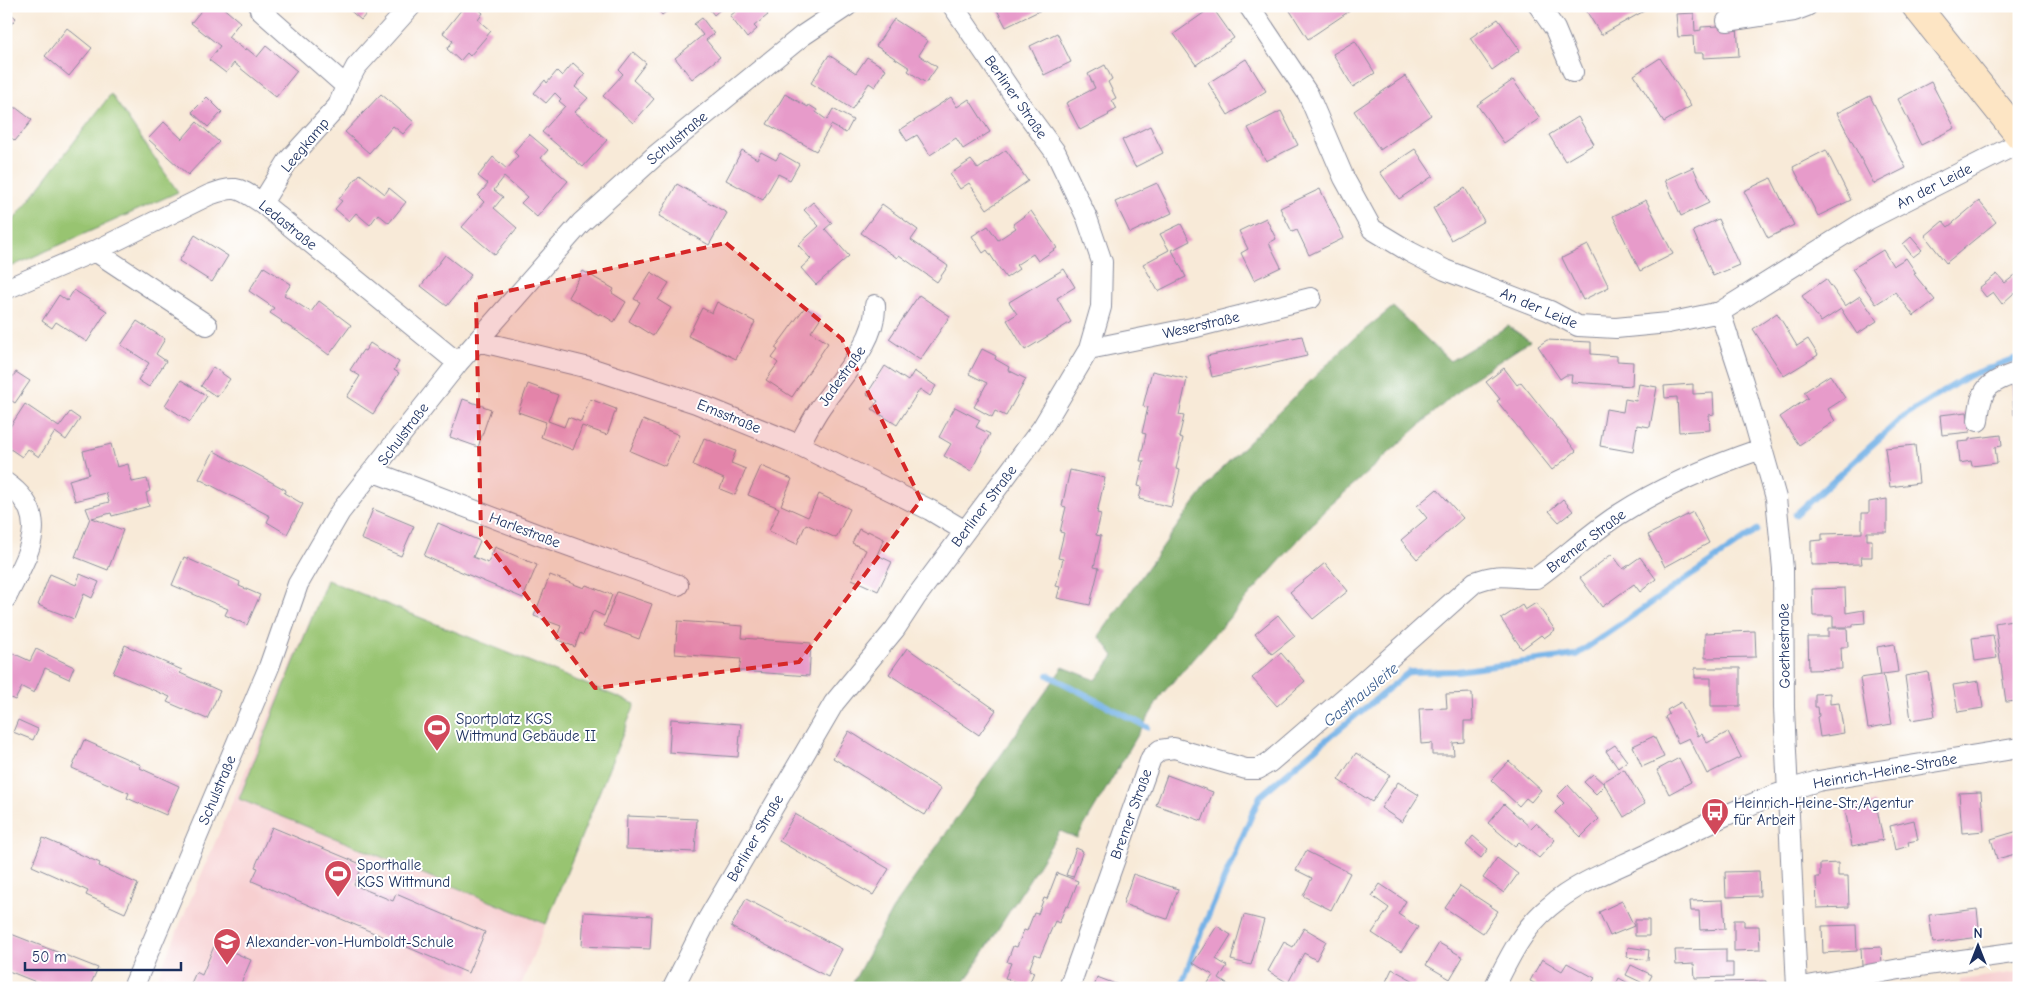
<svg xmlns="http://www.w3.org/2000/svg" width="2025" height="994" font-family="'Comic Neue',sans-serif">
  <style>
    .built { fill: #f7cfd0 }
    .green { fill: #98c471; stroke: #5a7a68 }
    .forest { fill: #7aaa63; stroke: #4a6c60 }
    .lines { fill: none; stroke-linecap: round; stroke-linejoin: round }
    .stream { stroke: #75b2e7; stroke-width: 6 }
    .building { fill: #e79bca }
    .street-casing { stroke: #8a8c9b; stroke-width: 22 }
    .secondary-casing { stroke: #8a8c9b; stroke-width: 30 }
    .street { stroke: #fff; stroke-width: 20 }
    .secondary { stroke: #fde5c4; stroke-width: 28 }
    .marked { fill: #d62828; fill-opacity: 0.2; stroke: #d62828; stroke-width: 4; stroke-dasharray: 10 6; stroke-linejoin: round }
    .labels { text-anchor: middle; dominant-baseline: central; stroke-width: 4; stroke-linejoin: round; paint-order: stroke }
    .street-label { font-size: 15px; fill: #1b2f5e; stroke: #fff }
    .poi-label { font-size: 15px; fill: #1b2f5e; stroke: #fff; text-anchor: start }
    .water-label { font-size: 16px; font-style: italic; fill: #3a5d8e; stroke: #fff }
  </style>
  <rect width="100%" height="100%" fill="#fff"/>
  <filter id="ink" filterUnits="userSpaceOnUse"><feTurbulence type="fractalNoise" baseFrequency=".02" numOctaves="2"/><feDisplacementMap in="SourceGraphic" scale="10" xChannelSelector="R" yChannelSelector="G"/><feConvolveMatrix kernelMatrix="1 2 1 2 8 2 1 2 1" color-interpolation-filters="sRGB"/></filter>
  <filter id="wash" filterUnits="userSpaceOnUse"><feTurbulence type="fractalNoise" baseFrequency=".0096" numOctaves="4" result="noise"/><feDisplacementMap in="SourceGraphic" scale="20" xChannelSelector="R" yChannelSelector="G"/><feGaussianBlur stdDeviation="1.12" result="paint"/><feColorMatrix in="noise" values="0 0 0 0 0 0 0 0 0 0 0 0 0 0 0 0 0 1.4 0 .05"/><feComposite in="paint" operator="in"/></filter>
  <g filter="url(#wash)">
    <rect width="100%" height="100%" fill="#f8ead8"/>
    <path class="built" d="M327,580L635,704L520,988H153Z
      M2019,972V988H1960V980Z"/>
    <path class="green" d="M111,94L178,192L6,269V230Z
      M327,580L635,704L546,924L239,799Z"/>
    <path class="forest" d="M1393,307L1450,361L1508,326L1530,341L1469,381L1323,512L1162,694L1077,838L1060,831L961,988H850L892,910L1063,667L1096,680L1114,656L1099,636L1183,518L1218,472L1352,340Z"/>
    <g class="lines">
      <path class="stream" d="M1795,515L1904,416L1968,376L2019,357
        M1048,675L1147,727
        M1181,988L1197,942L1260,796L1321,744L1409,672L1457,671L1576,655L1757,530"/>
    </g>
    <g id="blocks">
      <path class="building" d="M205,6H221L240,22L228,37L245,50L246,48L257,57L266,46L297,71L276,97L234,63L226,73L209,60L220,46L191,23Z
        M345,6H373L361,20Z
        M462,6H475L483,13L478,20L491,31L470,56L467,53L460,61L447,49L453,41L443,33L462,9L461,8Z
        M655,6H673L662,15Z
        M707,6H720L722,8L714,15Z
        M742,6H761L768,15L754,26L757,29L747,38L730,16Z
        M995,6H1039L1041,10L1006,27Z
        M1287,6H1357L1308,39Z
        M1586,6H1642L1644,11L1601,35L1584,7Z
        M1212,7L1234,38L1196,65L1174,34Z
        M6,10L16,18L6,31Z
        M1694,13L1695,31L1701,30V27L1737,25L1739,56L1703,58V53H1694L1693,36L1678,37L1676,14Z
        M702,18L714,34L706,40L720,57L692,79L675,58L703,35L694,24Z
        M894,19L928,41L919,55L937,67L926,83L908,71L910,68L876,46Z
        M1498,19L1520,50L1492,70L1470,38Z
        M67,28L92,48L69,76L45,56Z
        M1057,33L1071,62L1044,75L1030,46Z
        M1355,41L1375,73L1353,87L1333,54Z
        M633,52L646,63L633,80L654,99L633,123L603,96L623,74L619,70Z
        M829,55L856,73L867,57L886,69L875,87L869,83L852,109L811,83Z
        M1660,58L1691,106L1664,122L1634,75Z
        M1246,59L1266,91L1228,115L1208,83Z
        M573,63L585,74L575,87L588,98L575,112L607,140L583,167L542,132L565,106L559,101L561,99L555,93L546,103L534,93L545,80L547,83L557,71L562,76Z
        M1105,65L1112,79L1108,82L1116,98L1112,100L1117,109L1108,114L1109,115L1080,130L1066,103L1095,88L1088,74Z
        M1405,76L1431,115L1380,150L1354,111Z
        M1513,80L1540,118L1504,143L1477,105Z
        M1931,82L1955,128L1921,145L1898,99Z
        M381,94L414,122L403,134L393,126L369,153L345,132Z
        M785,94L808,107L809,105L817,110L816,112L827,120L833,109L853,120L846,133L831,125L816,151L767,124Z
        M1870,96L1906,168L1874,184L1837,113Z
        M207,97L222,112L208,127L192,112Z
        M951,97L957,107L969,99L990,132L963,149L956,138L930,155L917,135L907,141L900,130Z
        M15,107L32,120L15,141L6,133V117Z
        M1281,111L1298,145L1266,161L1248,128Z
        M1578,117L1594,144L1565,161L1549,135Z
        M164,122L182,139L197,122L219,142L188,175L148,139Z
        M1150,126L1163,153L1135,167L1122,140Z
        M529,134L548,150L541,158L568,181L537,217L521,203L527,197L504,177L494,190L503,197L494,208L517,228L495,255L462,227L484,202L478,196L488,184L478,176L493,157L507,169L518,156L514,152Z
        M1415,149L1433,176L1399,199L1380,172Z
        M742,150L757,159L761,152L776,160L780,153L799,164L790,180L778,174L763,200L726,180Z
        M1006,150L1028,181L987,209L969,183L960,189L950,174L971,160L978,169Z
        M1826,150L1851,200L1818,216L1793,167Z
        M1693,167L1709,203L1681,216L1665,180Z
        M360,174L385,194L389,188L406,202L389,223L378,214L370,225L356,213L349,221L335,209L342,201L339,199Z
        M1771,178L1794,225L1768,238L1744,191Z
        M1157,183L1172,213L1130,233L1115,202Z
        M677,184L727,213L709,245L659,216Z
        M1465,188L1484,221L1451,240L1433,208Z
        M1320,189L1344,238L1309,255L1297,230L1292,232L1280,208Z
        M1646,200L1673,254L1640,271L1613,216Z
        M1979,201L1996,222L1946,263L1925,236L1943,221L1948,227Z
        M813,202L832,223L825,229L849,256L816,285L801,268L811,259L798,245L819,226L804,210Z
        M882,204L918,230L911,240L948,266L937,282L899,255L897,258L861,233Z
        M1031,211L1057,248L1038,261L1033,254L1016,265L1019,269L1006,278L987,250L983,253L972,236L988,226L998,240L1016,228L1013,224Z
        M1266,218L1276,239L1269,243L1281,267L1254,280L1241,253L1248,249L1239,231Z
        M1718,219L1739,265L1713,276L1693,231Z
        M1181,224L1190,241L1172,250L1186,277L1158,291L1143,264L1169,250L1160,234Z
        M195,235L228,256L212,282L179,261Z
        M1911,237L1922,250L1913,257L1903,244Z
        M1588,245L1609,287L1583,300L1562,258Z
        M1883,250L1893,266L1906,258L1916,273L1914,274L1935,300L1914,316L1895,292L1876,304L1852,269Z
        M445,255L471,275L447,306L421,286Z
        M264,267L291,284L284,295L311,312L319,301L351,325L329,355L300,333L281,322L282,321L270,313L274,308L249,291Z
        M1064,269L1075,287L1057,298L1071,322L1025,350L1007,320L1017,314L1009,302Z
        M583,271L614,289L612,293L626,302L614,322L600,313L599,315L568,297Z
        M651,272L669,283L658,300L671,308L653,336L629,321L640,302L634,299Z
        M2019,272V299L2014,293L2002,304L1993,292L1986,297L1979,288L1997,274L2005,283Z
        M1826,279L1845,306L1860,296L1877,321L1857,334L1841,309L1821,322L1802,296Z
        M74,290L107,311L87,342L56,322L52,328L42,321L59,295L67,301Z
        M919,295L950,316L920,360L889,339Z
        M717,302L755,322L736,359L688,336L702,308L712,313Z
        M805,307L821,317L811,332L828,343L792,397L766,380L778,363L772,358L778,350L775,348Z
        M1777,313L1797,346L1808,339L1818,355L1784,376L1753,329Z
        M137,321L165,339L156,354L166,361L149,387L138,380L149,363L121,345Z
        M1302,336L1307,356L1212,377L1207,356Z
        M1547,340L1591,342V354L1617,356V361L1633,362L1632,386L1571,382L1572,375H1566L1560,379L1538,346Z
        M370,343L399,362L394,370L399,373L373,414L347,397L360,376L350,370L363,350L365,351Z
        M982,349L996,356L995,359L1009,367L1008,370L1026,379L1006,416L995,411L992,417L974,407L987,383L969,374Z
        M885,366L908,381L914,371L936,386L930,396L920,389L897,425L872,409L878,401L867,394Z
        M213,367L230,379L217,397L201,386Z
        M1504,368L1517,385L1521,382L1576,451L1552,470L1497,401L1500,399L1486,382Z
        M1152,371L1187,379L1179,415L1184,416L1179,437L1183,438L1176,469L1180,470L1171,507L1139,499L1142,487L1138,486L1144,461H1140L1146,434L1142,433L1148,407L1143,406Z
        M16,372L30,381L15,403L6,397V373L12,378Z
        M1830,375L1845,398L1828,409L1835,421L1799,445L1780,417L1808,398L1804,392Z
        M181,380L207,396L190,422L165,405Z
        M528,384L558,395L548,421L564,427L568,417L581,422L590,399L616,409L607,435L582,426L573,450L541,437L546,422L518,412Z
        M1639,384L1657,387L1650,427L1637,425L1633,452L1600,446L1606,409L1623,412L1625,399L1636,401Z
        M1693,384V394L1713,393L1714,414L1709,415L1710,430L1679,432L1677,397L1665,398L1664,386Z
        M2012,385H2019V415H2014Z
        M463,399L491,409L478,447L450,437Z
        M25,404L59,427L70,412L80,419L66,440L55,432L39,457L28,449L22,457L6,446V433Z
        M955,407L980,420L976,427L990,434L971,471L944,456L951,444L939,437Z
        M1967,412L1970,432L1942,435L1940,415Z
        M643,420L679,435L665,466L630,451Z
        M2001,435L2002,446L1995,447L1997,463L1972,466L1971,461L1960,463L1958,442L1969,441V439Z
        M704,438L736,451L731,463L746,469L735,495L720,489L724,479L693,465Z
        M111,444L117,467L128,464L132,482L147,479L150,491L146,493L149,506L112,516L111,513L92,518L123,530L108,570L75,557L90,518L86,508L109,502L106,493L75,501L69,480L89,474L83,451Z
        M1915,445L1919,483L1890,487L1885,448Z
        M214,451L286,490L284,493L303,504L287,534L267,522L270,516L199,479Z
        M761,466L792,479L781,505L808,517L819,494L850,509L836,538L806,524L797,544L769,531L779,508L748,495Z
        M1070,470L1105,478L1097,513L1101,514L1096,535L1101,536L1094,567L1099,568L1090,605L1057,598L1060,587L1056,586L1063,559L1058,558L1064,533L1060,532L1066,507L1062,506Z
        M1437,489L1463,518L1417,559L1401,540L1427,518L1417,506Z
        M1563,499L1573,511L1559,522L1549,511Z
        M1887,499V532H1867V540H1872V557H1861L1862,564L1811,565V541L1822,540V534L1862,533V513H1869V502Z
        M373,509L414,526L401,556L361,539Z
        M1693,512L1709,543L1665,567L1648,535Z
        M438,523L480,541L473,557L488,563L495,547L537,565L523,598L424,556Z
        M859,529L867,533L868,531L884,539L877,555L892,562L878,591L852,579L866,550L852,543Z
        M1612,554L1623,569L1640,557L1656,579L1640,592L1634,584L1602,607L1580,578Z
        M184,557L240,582L239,586L260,595L247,625L225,615L228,609L172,585Z
        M1325,563L1348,591L1313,619L1290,592Z
        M50,574L76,585L80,574L99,582L92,598L84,594L74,619L38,605Z
        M550,575L584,588L586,585L612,595L604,616L593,611L583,635L580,633L575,647L556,639L561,626L534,616Z
        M1845,588L1846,613L1864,610L1865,623L1853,624V627H1833V616H1813L1812,589Z
        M617,592L652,604L639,639L604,626Z
        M1536,603L1555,630L1544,638L1541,635L1522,649L1501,619L1522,605L1525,610Z
        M1278,615L1295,636L1272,654L1255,634Z
        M2012,620L2019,672V701L2006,702L1995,623Z
        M678,621L743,626L742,638L811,643L809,676L739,671L741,659L675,654Z
        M1828,628H1847L1848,647H1841L1842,669L1809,670L1808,637H1828Z
        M1755,631L1756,657L1705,658V633Z
        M1993,635L1997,658L1975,661L1972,638Z
        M1894,644L1898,672L1883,674L1892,724L1868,728L1860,678L1881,675L1877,647Z
        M125,645L182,670L180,673L220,691L207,719L167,702L170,697L113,673Z
        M907,648L996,710L979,735L889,674Z
        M36,649L74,667L69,679L45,668L34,693L22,687L15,700L6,696V650L30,661Z
        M1281,653L1305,681L1277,706L1252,678Z
        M1695,668H1740V706H1711V678H1695Z
        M1928,672L1935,716L1911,720L1905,676Z
        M1979,681L1983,708L1958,712L1953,685Z
        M1472,693L1473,721H1464V742L1453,743L1454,755H1432V743L1421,744L1419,709L1447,708L1446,694Z
        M1830,693V704L1839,703L1844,733L1820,737L1817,717L1819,716L1818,707H1815V694Z
        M1681,702L1698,736L1702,734L1707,743L1728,732L1741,757L1707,774L1689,738L1678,743L1665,717L1669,714L1667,710Z
        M671,719L741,724L738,757L669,752Z
        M18,720L38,729L33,740L13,732Z
        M849,731L941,789L925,815L833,758Z
        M1654,736L1664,757L1642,767L1633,746Z
        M84,740L141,765L140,768L179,786L166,815L127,798L129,793L72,768Z
        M1615,745L1627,761L1618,768L1606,751Z
        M1356,753L1390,775L1372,802L1338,780Z
        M1679,758L1691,782L1669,794L1657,770Z
        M1509,761L1541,790L1531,802L1526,798L1519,806L1491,780Z
        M1624,769L1645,804L1624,817L1603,782Z
        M1593,774L1605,785L1596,794L1584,782Z
        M1167,775L1213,792L1202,821L1156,805Z
        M1398,782L1419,795L1402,822L1381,808Z
        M1568,785L1599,819L1581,837L1555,812L1564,803L1557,796Z
        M1981,792L1984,831L1962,833L1959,793Z
        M1876,803L1883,840L1852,846L1845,809Z
        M1504,804L1531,828L1536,823L1555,840L1539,858L1519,842L1515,846L1488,823Z
        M795,814L889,869L873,895L779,841Z
        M627,816L697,819L695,852L626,849Z
        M1914,820L1918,840L1908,842L1909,846L1895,850L1890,826Z
        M272,827L363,865L354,885L393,901L396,894L485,932L468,973L252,881L258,868L255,867Z
        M2018,831L2019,853L1997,859L1991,839Z
        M1473,836L1488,849L1481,858L1466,845Z
        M43,838L100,863L99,866L138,884L125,913L86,895L88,891L32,866Z
        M1076,848L1083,851L1073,877L1066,875Z
        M1306,851L1350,873L1331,910L1303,896L1312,878L1296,870Z
        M1497,858L1518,874L1504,893L1483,878Z
        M1838,863V876H1848L1849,907L1817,908L1816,877H1820V864Z
        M1759,871L1760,896L1726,897L1725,872Z
        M1057,873L1078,881L1068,907L1066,906L1059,923L1055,921L1040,956L1035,954L1029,970L1034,972L1028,987L1005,978L1011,963L1007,962L1013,946L1017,947L1024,930L1027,931L1034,913L1038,914L1044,898L1047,899Z
        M1133,874L1178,889L1167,919L1123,904Z
        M1380,884L1406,901L1398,914L1418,927L1401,952L1372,933L1389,908L1372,896Z
        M1460,886L1498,911L1483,933L1445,908Z
        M746,899L842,949L828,977L731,927Z
        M1723,900L1725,929L1700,930L1699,911H1691L1690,901Z
        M1622,901L1634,926L1610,936L1599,912Z
        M1977,909L1980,937L1933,943L1929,915Z
        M584,912L652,916L650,949L582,946Z
        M1244,915L1264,920L1251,965L1231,960Z
        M1635,920H1649V936H1635Z
        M1734,920H1744V926H1759L1760,950L1734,951Z
        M1856,925L1857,951L1823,953L1822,926Z
        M1217,926L1231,935L1216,959L1227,966L1219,979L1233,988H1205L1213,975L1193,963Z
        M1304,928L1326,941L1316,960L1304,953L1288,983L1268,971L1284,942L1293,947Z
        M6,932L98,968L89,988H51L6,970Z
        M1439,943L1463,957L1450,979L1426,965Z
        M215,944L251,960L239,988H189L196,972L202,975Z
        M1628,947L1649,950L1648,960L1627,957Z
        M1881,947L1882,965L1862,966L1861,948Z
        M1726,949V963H1733V977L1695,978L1694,964L1676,965L1675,950Z
        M1542,959L1562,971L1567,963L1595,978L1589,988H1535L1536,984L1530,981Z
        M1631,965L1652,975L1647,985L1626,975Z
        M1392,969L1416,982L1413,988H1383Z
        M1097,977L1126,988H1094Z
        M1619,978L1637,988H1614Z
        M1766,981V988H1716V982Z"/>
    </g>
  </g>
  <g filter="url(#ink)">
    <use href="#blocks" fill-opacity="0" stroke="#8a8c9b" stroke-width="1"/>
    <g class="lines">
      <defs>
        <path id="street" d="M1249,6L1308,94L1344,178L1372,229L1410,252L1445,270L1550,311L1578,326L1616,328L1668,323L1720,312L1869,219L2019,143
          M1539,6L1555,29L1573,72
          M260,10L346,86L338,106L288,161L262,203
          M1727,21L1794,11L1807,6
          M346,86L356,67L411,6
          M95,251L207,325
          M6,289L95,251L209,195C237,185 237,187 262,203L458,363
          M1720,312L1743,382L1776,498L1783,569L1784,708L1797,988
          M478,341L593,369L696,403L799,445L930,510L965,531
          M1089,349L1192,328L1311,298
          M1978,421C1981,387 1987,383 2019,372
          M799,445C805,434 811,422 818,411C837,381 877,342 875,305
          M374,472L539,535L678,585
          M6,483C55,517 26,556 6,598
          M133,988L269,667L298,584L340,512L458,363L581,223L656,155L802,36L847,6
          M673,988L705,924L834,703L895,629L916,597L1042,428L1089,349L1101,307L1102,262L1087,218L1056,153L1017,100L953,6
          M1069,988L1151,758L1160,750L1174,748L1246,769H1258L1270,762L1364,681L1475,582C1500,572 1511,578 1536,578C1564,558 1589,534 1618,515C1663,486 1711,466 1761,449
          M1494,988C1509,958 1523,928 1549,907C1578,882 1613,870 1646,854C1702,826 1757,798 1818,781L2019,748
          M1797,988L1905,968L2019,952"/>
        <path id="secondary" d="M1916,6L2019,135"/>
      </defs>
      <use href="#street" class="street-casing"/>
      <use href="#secondary" class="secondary-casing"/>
      <use href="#street" class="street"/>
      <use href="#secondary" class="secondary"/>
    </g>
  </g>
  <path class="marked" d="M726,243L842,339L921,500L799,662L595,688L481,535L476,298Z"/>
  <defs>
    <symbol id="stadium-pin" viewBox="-11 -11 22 30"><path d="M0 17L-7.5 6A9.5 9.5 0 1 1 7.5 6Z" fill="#d1495b" stroke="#fff"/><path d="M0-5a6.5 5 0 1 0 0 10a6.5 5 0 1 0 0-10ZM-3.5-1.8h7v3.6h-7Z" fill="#fff"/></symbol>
    <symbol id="bus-pin" viewBox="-11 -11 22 30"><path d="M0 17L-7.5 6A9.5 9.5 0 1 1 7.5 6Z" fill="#d1495b" stroke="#fff"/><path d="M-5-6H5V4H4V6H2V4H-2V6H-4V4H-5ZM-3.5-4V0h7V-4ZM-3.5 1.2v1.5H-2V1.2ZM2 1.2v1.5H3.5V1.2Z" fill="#fff"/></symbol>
    <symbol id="school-pin" viewBox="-11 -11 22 30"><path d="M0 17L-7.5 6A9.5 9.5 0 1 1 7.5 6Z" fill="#d1495b" stroke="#fff"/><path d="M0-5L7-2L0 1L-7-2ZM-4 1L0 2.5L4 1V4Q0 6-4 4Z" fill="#fff"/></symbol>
  </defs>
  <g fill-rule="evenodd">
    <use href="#stadium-pin" x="421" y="712" width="32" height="43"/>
    <use href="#bus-pin" x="1699" y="796" width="32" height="43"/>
    <use href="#stadium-pin" x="322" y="858" width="32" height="43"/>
    <use href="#school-pin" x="211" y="926" width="32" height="43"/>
  </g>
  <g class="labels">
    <g class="street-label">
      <text transform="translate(1016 97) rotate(55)">Berliner Straße</text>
      <text transform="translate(677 138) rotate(-40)">Schulstraße</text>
      <text transform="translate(305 145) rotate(-50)">Leegkamp</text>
      <text transform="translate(1934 186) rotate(-27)">An der Leide</text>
      <text transform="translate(288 225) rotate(39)">Ledastraße</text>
      <text transform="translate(1539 308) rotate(23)">An der Leide</text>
      <text transform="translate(1201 325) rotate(-13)">Weserstraße</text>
      <text transform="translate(842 376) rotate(-55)">Jadestraße</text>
      <text transform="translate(729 416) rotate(22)">Emsstraße</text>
      <text transform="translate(403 434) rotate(-53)">Schulstraße</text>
      <text transform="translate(984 506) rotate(-53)">Berliner Straße</text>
      <text transform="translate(525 530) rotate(21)">Harlestraße</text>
      <text transform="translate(1586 541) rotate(-37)">Bremer Straße</text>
      <text transform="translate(1784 646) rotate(-91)">Goethestraße</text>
      <text transform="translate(1885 771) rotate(-10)">Heinrich-Heine-Straße</text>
      <text transform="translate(217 790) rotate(-67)">Schulstraße</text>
      <text transform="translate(1131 814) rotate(-70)">Bremer Straße</text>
      <text transform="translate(755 838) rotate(-60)">Berliner Straße</text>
    </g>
    <g class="poi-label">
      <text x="456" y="719">Sportplatz KGS<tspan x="456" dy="17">Wittmund Gebäude II</tspan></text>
      <text x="1734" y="803">Heinrich-Heine-Str./Agentur<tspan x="1734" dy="17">für Arbeit</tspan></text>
      <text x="357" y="865">Sporthalle<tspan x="357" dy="17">KGS Wittmund</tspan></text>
      <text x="246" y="942">Alexander-von-Humboldt-Schule</text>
    </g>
    <g class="water-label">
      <text transform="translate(1361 695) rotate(-39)">Gasthausleite</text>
    </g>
  </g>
  <rect width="2025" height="994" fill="none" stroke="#fff" stroke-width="25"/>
  <g transform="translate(1978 946)" stroke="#ffffff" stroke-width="4" paint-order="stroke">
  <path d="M0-4L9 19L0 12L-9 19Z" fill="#1b2f5e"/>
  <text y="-8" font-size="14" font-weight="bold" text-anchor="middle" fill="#1b2f5e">N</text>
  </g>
  <path d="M25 962v8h156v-8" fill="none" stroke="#1b2f5e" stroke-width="2.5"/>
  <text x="32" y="962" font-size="15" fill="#1b2f5e" stroke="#ffffff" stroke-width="4" paint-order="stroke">50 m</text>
</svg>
